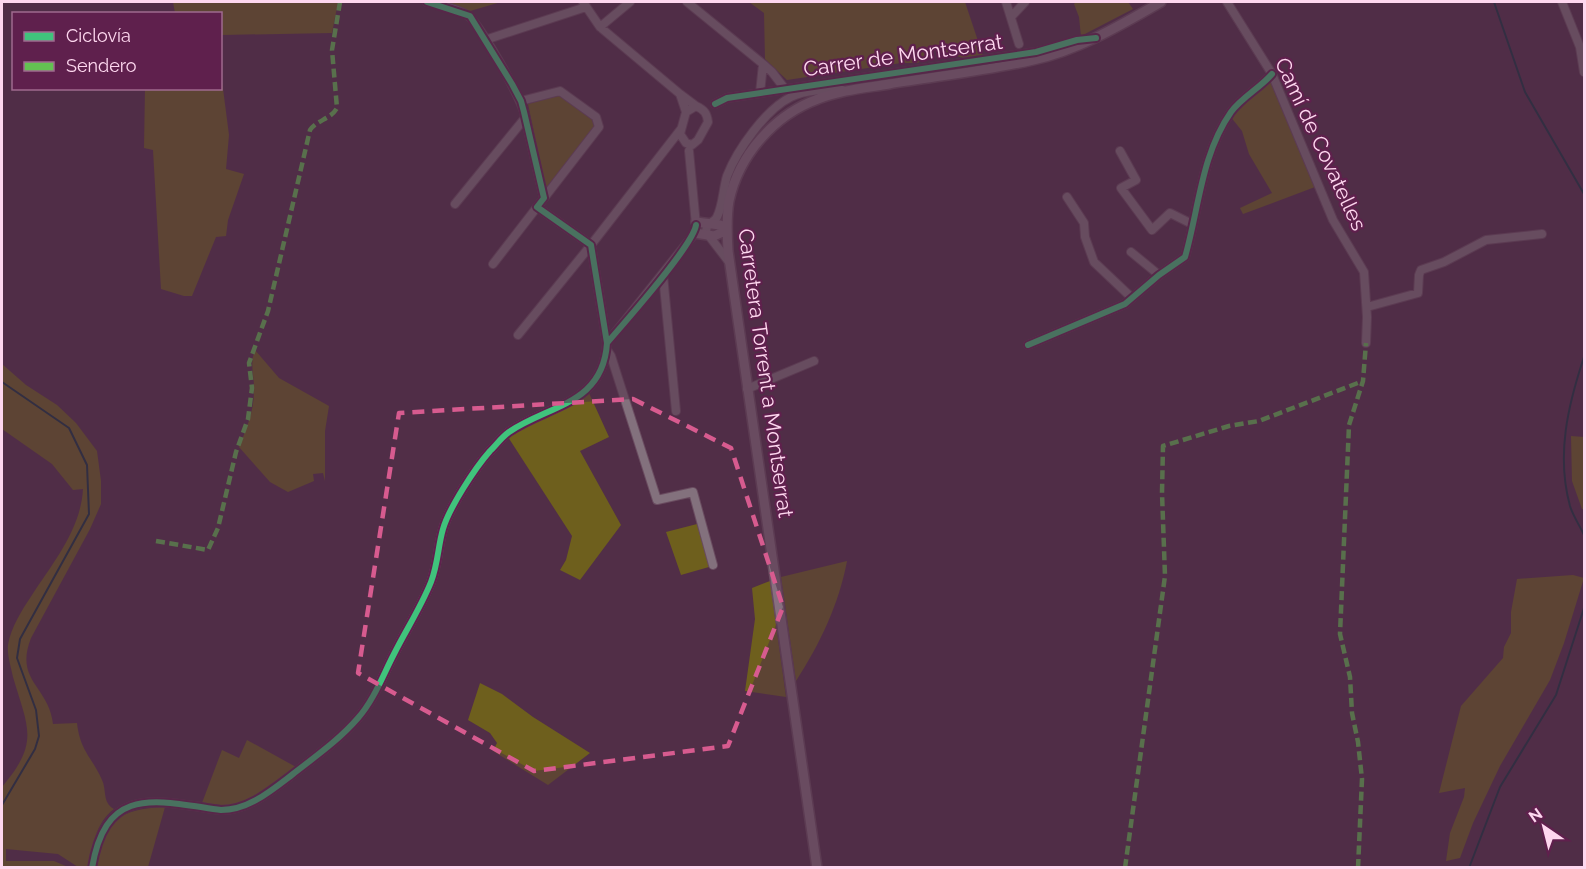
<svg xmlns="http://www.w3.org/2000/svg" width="1586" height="869" font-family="Raleway,sans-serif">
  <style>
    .green { fill: #6e5f1d }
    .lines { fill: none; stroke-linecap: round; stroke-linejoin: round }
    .stream { stroke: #0f303c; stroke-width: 2 }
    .minor-casing { stroke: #6a4c60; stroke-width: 10 }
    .major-casing { stroke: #6a4c60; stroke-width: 12 }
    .minor { stroke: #83717d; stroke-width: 8 }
    .major { stroke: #876f7f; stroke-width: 9 }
    .quiet { stroke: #63c152; stroke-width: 4.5; stroke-dasharray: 9 4.5; stroke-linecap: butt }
    .cycleway-casing { stroke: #5f204d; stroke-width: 10 }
    .cycleway { stroke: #40c37c; stroke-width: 6 }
    .marked { fill: none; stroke: #d75b8f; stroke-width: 4.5; stroke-dasharray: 12 8; stroke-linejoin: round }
    .labels { text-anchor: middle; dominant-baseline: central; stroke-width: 4.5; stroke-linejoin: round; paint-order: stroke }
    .street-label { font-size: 21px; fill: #fed7ef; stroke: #5f204d }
  </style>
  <rect width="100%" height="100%" fill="#512e47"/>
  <path class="green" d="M173,2H338L332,33L221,35L220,14L175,13Z
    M437,2H501L470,11Z
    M749,2H965L983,56L978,62L934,50L928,53L918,63H901L787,80L765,59L764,13Z
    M1076,2H1128L1133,9L1081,36L1079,17L1074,4Z
    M221,40H222V81L229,135L226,169L244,174L228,220L226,236L216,237L192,296H184L161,289L153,150L144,148L145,89L220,88Z
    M1272,79L1315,187L1243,214L1240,208L1272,193L1249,154L1242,131L1230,116L1235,110Z
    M559,95L592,119L595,126L546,188L528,104Z
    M255,350L279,378L329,406L325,431V481L323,473L313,474L314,481L288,492L270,482L239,447C246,430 254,411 254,392C255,377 249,365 255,350Z
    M2,364L26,385L57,405L76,423L97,451L101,481V504L90,529L31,638C14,681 49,686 53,724L77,723C80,751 92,757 102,780C107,791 102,802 114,809C96,822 92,847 88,867H78L58,854L6,849V861H54L68,867H2V787C40,742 28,728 13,677C11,667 7,655 8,645C11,627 22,610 32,595C53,563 81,529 83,489L73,490L52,464L2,429Z
    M589,393L609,437L580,451L621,525L580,580L560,570L566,560L572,536L508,437L524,427L563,409Z
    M1571,436L1584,437V509H1582L1572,481Z
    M697,524L709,567L681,575L666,532Z
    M847,561C839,604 820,644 796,681L781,577Z
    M1573,575L1584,578L1564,643L1550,680L1500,766L1473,823L1460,858L1446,861L1450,833L1464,797L1465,788L1439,793L1461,706L1503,658L1504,647L1511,633V612L1517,579Z
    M770,581L786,697L745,691L755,619L752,588Z
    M480,683L502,694L533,717L590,753L548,785L493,751L497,743L490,733L468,720Z
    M247,740L296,767L247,801L229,806L202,803L222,750L239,758Z
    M165,807L148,867L93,868C102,821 119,809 165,807Z"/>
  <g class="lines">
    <path class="stream" d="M1494,2L1525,92L1584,194
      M1584,357C1568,405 1556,455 1570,506C1573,516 1580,526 1584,535
      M2,382L69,428L87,465L89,514L20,639L17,658L36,710L39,736L35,749L2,805
      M1469,868L1500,787L1556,695L1584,608"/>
    <defs>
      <path id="minor" d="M427,2C440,5 456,8 467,15C479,22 520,97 524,112L544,198
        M583,2L600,27L680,94
        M687,2L763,64
        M1006,2L1019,44
        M1227,2L1272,74L1333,220L1364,272L1367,317L1366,343
        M1562,2L1580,47L1584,72
        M1011,17L1025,2
        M600,27L630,2
        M485,40L586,7
        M760,93L763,64L772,72L785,89
        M715,104L727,98L1036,52L1088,39
        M696,106C705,110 707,114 708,122L698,140L692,145L686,143L680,134L686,112Z
        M686,112L680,94L696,106
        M1120,151L1136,180L1121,188L1152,230L1170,213L1192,224
        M1067,197L1084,223L1085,237L1094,262L1132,298
        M455,204L525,118
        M537,207L591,245L607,343
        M1131,252L1159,275
        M729,262L706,232L707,226C710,223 715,221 717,217C723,205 723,189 727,176C737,150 766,109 791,97C805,90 827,89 842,90
        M493,264L599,127L596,117L560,91L521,101
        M663,275L676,411
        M1367,307L1418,293L1419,275L1421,270L1444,262L1486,240L1542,234
        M518,335L591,245L681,129
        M1028,345L1125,304L1159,275L1185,257C1199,209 1201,155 1231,112C1242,97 1260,88 1272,74
        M607,350L611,356L657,500L693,492L713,565
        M747,389L814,361
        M92,868C106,784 156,801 221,810C249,810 272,790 293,774C316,756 339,740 358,718C374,700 383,675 394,654C406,630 421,607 431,582C438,564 438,546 443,529C449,508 475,468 490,451C496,445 502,437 509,432C548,405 603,405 607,343L695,233L696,225L689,151"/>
      <path id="major" d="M696,222L720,225L727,230
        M695,233L714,236L727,230
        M817,868L728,251C727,235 726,218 729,201C739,155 774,115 818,99C841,90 865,88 889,84C937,76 986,71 1033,60C1079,50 1121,25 1161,2"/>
    </defs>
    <use href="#minor" class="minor-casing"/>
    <use href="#major" class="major-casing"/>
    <use href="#minor" class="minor"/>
    <use href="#major" class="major"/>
    <path class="quiet" d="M156,541L208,550L218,528L236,452L248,419L252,388L249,363L268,311L310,130C317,120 331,119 337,108L332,50L340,2
      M1125,868L1165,576L1162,493L1163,446L1229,426L1259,421L1363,381
      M1358,868L1362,779L1358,742L1352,713L1350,677L1340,634L1349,425L1363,381L1366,343"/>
    <defs>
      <path id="cycleway" d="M427,2L470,16L512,84L521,101L524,112L544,198L537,207L591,245L607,343
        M715,104L727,98L1036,52L1077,40L1096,38
        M1028,345L1125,304L1159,275L1185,257C1199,209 1201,155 1231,112C1242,97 1260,88 1272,74
        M92,868C106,784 156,801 221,810C249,810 272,790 293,774C316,756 339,740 358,718C374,700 383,675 394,654C406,630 421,607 431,582C438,564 438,546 443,529C449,508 475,468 490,451C496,445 502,437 509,432C548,405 603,405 607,343C624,323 693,246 696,225"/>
    </defs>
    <use href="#cycleway" class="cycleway-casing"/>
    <use href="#cycleway" class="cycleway"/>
  </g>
  <path d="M0 0H1586V869H0ZM633,399L731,448L783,607L728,746L534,771L358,673L399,413Z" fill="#512e47" fill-opacity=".55" fill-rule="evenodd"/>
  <path class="marked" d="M633,399L731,448L783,607L728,746L534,771L358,673L399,413Z"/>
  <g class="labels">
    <g class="street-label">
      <text transform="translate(903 55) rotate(-8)">Carrer de Montserrat</text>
      <text transform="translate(1321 144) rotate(65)">Camí de Covatelles</text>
      <text transform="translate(766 373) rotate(82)">Carretera Torrent a Montserrat</text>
    </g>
  </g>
  <rect width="1586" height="869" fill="none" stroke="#fed7ef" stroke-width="6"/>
  <rect x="12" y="12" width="210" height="78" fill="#5f204d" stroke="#9f698e" stroke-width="1.5"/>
  <rect x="24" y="32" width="30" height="9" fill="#40c37c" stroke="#9f698e" stroke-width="1.5"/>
  <text x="66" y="42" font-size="18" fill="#fed7ef">Ciclovía</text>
  <rect x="24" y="62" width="30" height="9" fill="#63c152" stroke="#9f698e" stroke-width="1.5"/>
  <text x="66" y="72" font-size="18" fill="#fed7ef">Sendero</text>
  <g transform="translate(1544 827) rotate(325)" stroke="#5f204d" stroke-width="4.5" paint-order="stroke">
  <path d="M0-4.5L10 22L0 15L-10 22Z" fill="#fed7ef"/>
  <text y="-9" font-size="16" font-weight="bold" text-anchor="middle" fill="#fed7ef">N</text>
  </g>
</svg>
